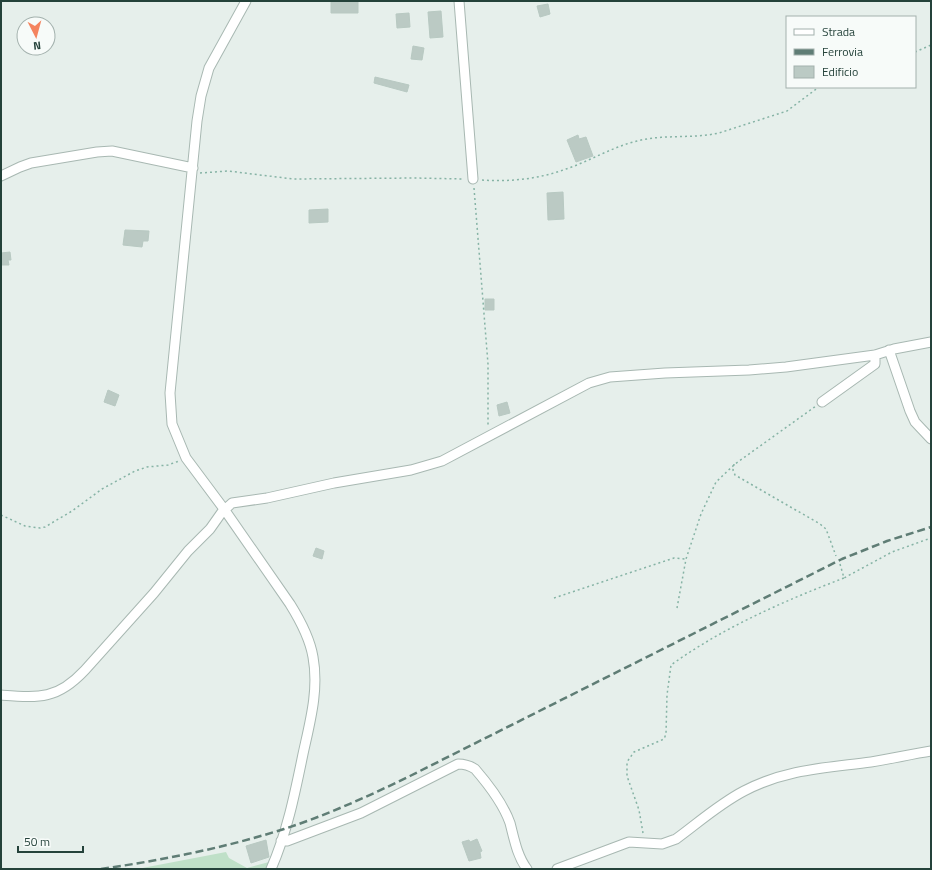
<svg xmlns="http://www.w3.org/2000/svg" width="932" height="870" font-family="'Titillium Web',sans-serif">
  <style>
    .green { fill: #bfe0c8 }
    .building { fill: #bbcac4; stroke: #b8c9c2 }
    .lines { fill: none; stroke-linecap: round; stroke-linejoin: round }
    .street-casing { stroke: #a8b8b2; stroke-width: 11 }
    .path { stroke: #86b3a5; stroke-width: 1.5; stroke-dasharray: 2 3; stroke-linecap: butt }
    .street { stroke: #fff; stroke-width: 9 }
    .rail { stroke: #5f7d75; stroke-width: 2.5; stroke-dasharray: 8 4; stroke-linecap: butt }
  </style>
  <rect width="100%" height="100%" fill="#e6efeb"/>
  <path class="green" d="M226,852L229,858L247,868L273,861L267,869H137Z"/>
  <path class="building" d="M331,1H358V13H331Z
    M548,4L550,14L540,17L537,6Z
    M441,11L443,37L430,38L428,12Z
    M409,13L410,27L397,28L396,14Z
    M413,46L424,48L422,60L411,59Z
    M375,77L409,85L407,92L374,83Z
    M578,135L579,139L586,137L593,156L576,162L567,140Z
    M563,192L564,219L548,220L547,193Z
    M328,209V222L309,223V210Z
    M125,230L149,231L148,241H143L142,247L123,245Z
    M10,252L11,260H8L9,265H1V253Z
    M485,299H494V310H485Z
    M108,390L119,395L115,406L104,402Z
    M507,402L510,413L499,416L497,405Z
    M316,548L324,551L322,559L313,556Z
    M477,839L482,851L480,852L481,858L469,861L462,842L469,840L470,842Z
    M266,840L269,857L251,863L246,846Z"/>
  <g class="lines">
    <defs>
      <path id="street" d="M246,1L209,68L201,96L197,121L170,393L172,424L186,458L224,509L290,604C300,620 310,639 313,657C319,690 310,722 303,754C295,793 287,833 271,869
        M459,1L473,179
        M1,176L20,167L31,163L97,152L112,151L193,168
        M889,350L910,411L915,422L931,439
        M822,402L875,364V355
        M1,695C39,698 57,700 85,670L154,593L188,551L210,529L222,512L232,503L267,498L334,483L411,470L442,461L589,383L610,377L665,373L749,370L786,367L875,355L894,349L931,342
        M281,841H287L361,813L458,764C465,764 469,765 475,769C488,784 503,803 510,823C514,838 517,856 527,869
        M557,869L629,842L662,844L676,839C698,823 719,804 744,791C786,769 825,768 871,762C891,759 911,754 931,751"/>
    </defs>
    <use href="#street" class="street-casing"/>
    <path class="path" d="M915,52L931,45
      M200,173L228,171L293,179L415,178L464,179
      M482,180C510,182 539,179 566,169C590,161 612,147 637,141C664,134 692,139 719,133L787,111L819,87
      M474,188L488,364V427
      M734,464L733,470L735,475L820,524L826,529L836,556
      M1,515L25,526L40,528L45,527L72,511L102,489L135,471L147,467L168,465L179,461
      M840,564L844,578L892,552L931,538
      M554,598L674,558L685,559
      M677,608L686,559L701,514L716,482L735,464L816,406
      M643,833L639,810L627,776V762L634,752L664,739L666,734L667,695L671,665C724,627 784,601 844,578"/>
    <use href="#street" class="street"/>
    <path class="rail" d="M101,869C163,860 224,848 284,829C327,815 369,796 410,776L842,559L887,541L931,527"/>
  </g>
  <rect width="932" height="870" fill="none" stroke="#24423a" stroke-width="4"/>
  <rect x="786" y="16" width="130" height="72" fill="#f7fbf9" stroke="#a3b1ad"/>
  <rect x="794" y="29" width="20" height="6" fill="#ffffff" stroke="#a3b1ad"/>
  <text x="822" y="36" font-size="12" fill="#24423a">Strada</text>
  <rect x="794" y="49" width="20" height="6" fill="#5f7d75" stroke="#a3b1ad"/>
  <text x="822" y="56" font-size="12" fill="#24423a">Ferrovia</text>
  <rect x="794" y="66" width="20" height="12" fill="#bbcac4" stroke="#a3b1ad"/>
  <text x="822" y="76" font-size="12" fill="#24423a">Edificio</text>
  <g transform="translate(36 36) rotate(174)"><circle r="19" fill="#f7fbf9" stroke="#a3b1ad"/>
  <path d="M0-3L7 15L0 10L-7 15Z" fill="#f4845f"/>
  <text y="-6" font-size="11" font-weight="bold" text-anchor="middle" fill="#24423a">N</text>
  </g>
  <path d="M18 846v6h65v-6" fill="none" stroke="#24423a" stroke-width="2"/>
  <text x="24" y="846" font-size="12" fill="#24423a" stroke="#f7fbf9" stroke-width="3" paint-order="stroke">50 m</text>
</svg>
